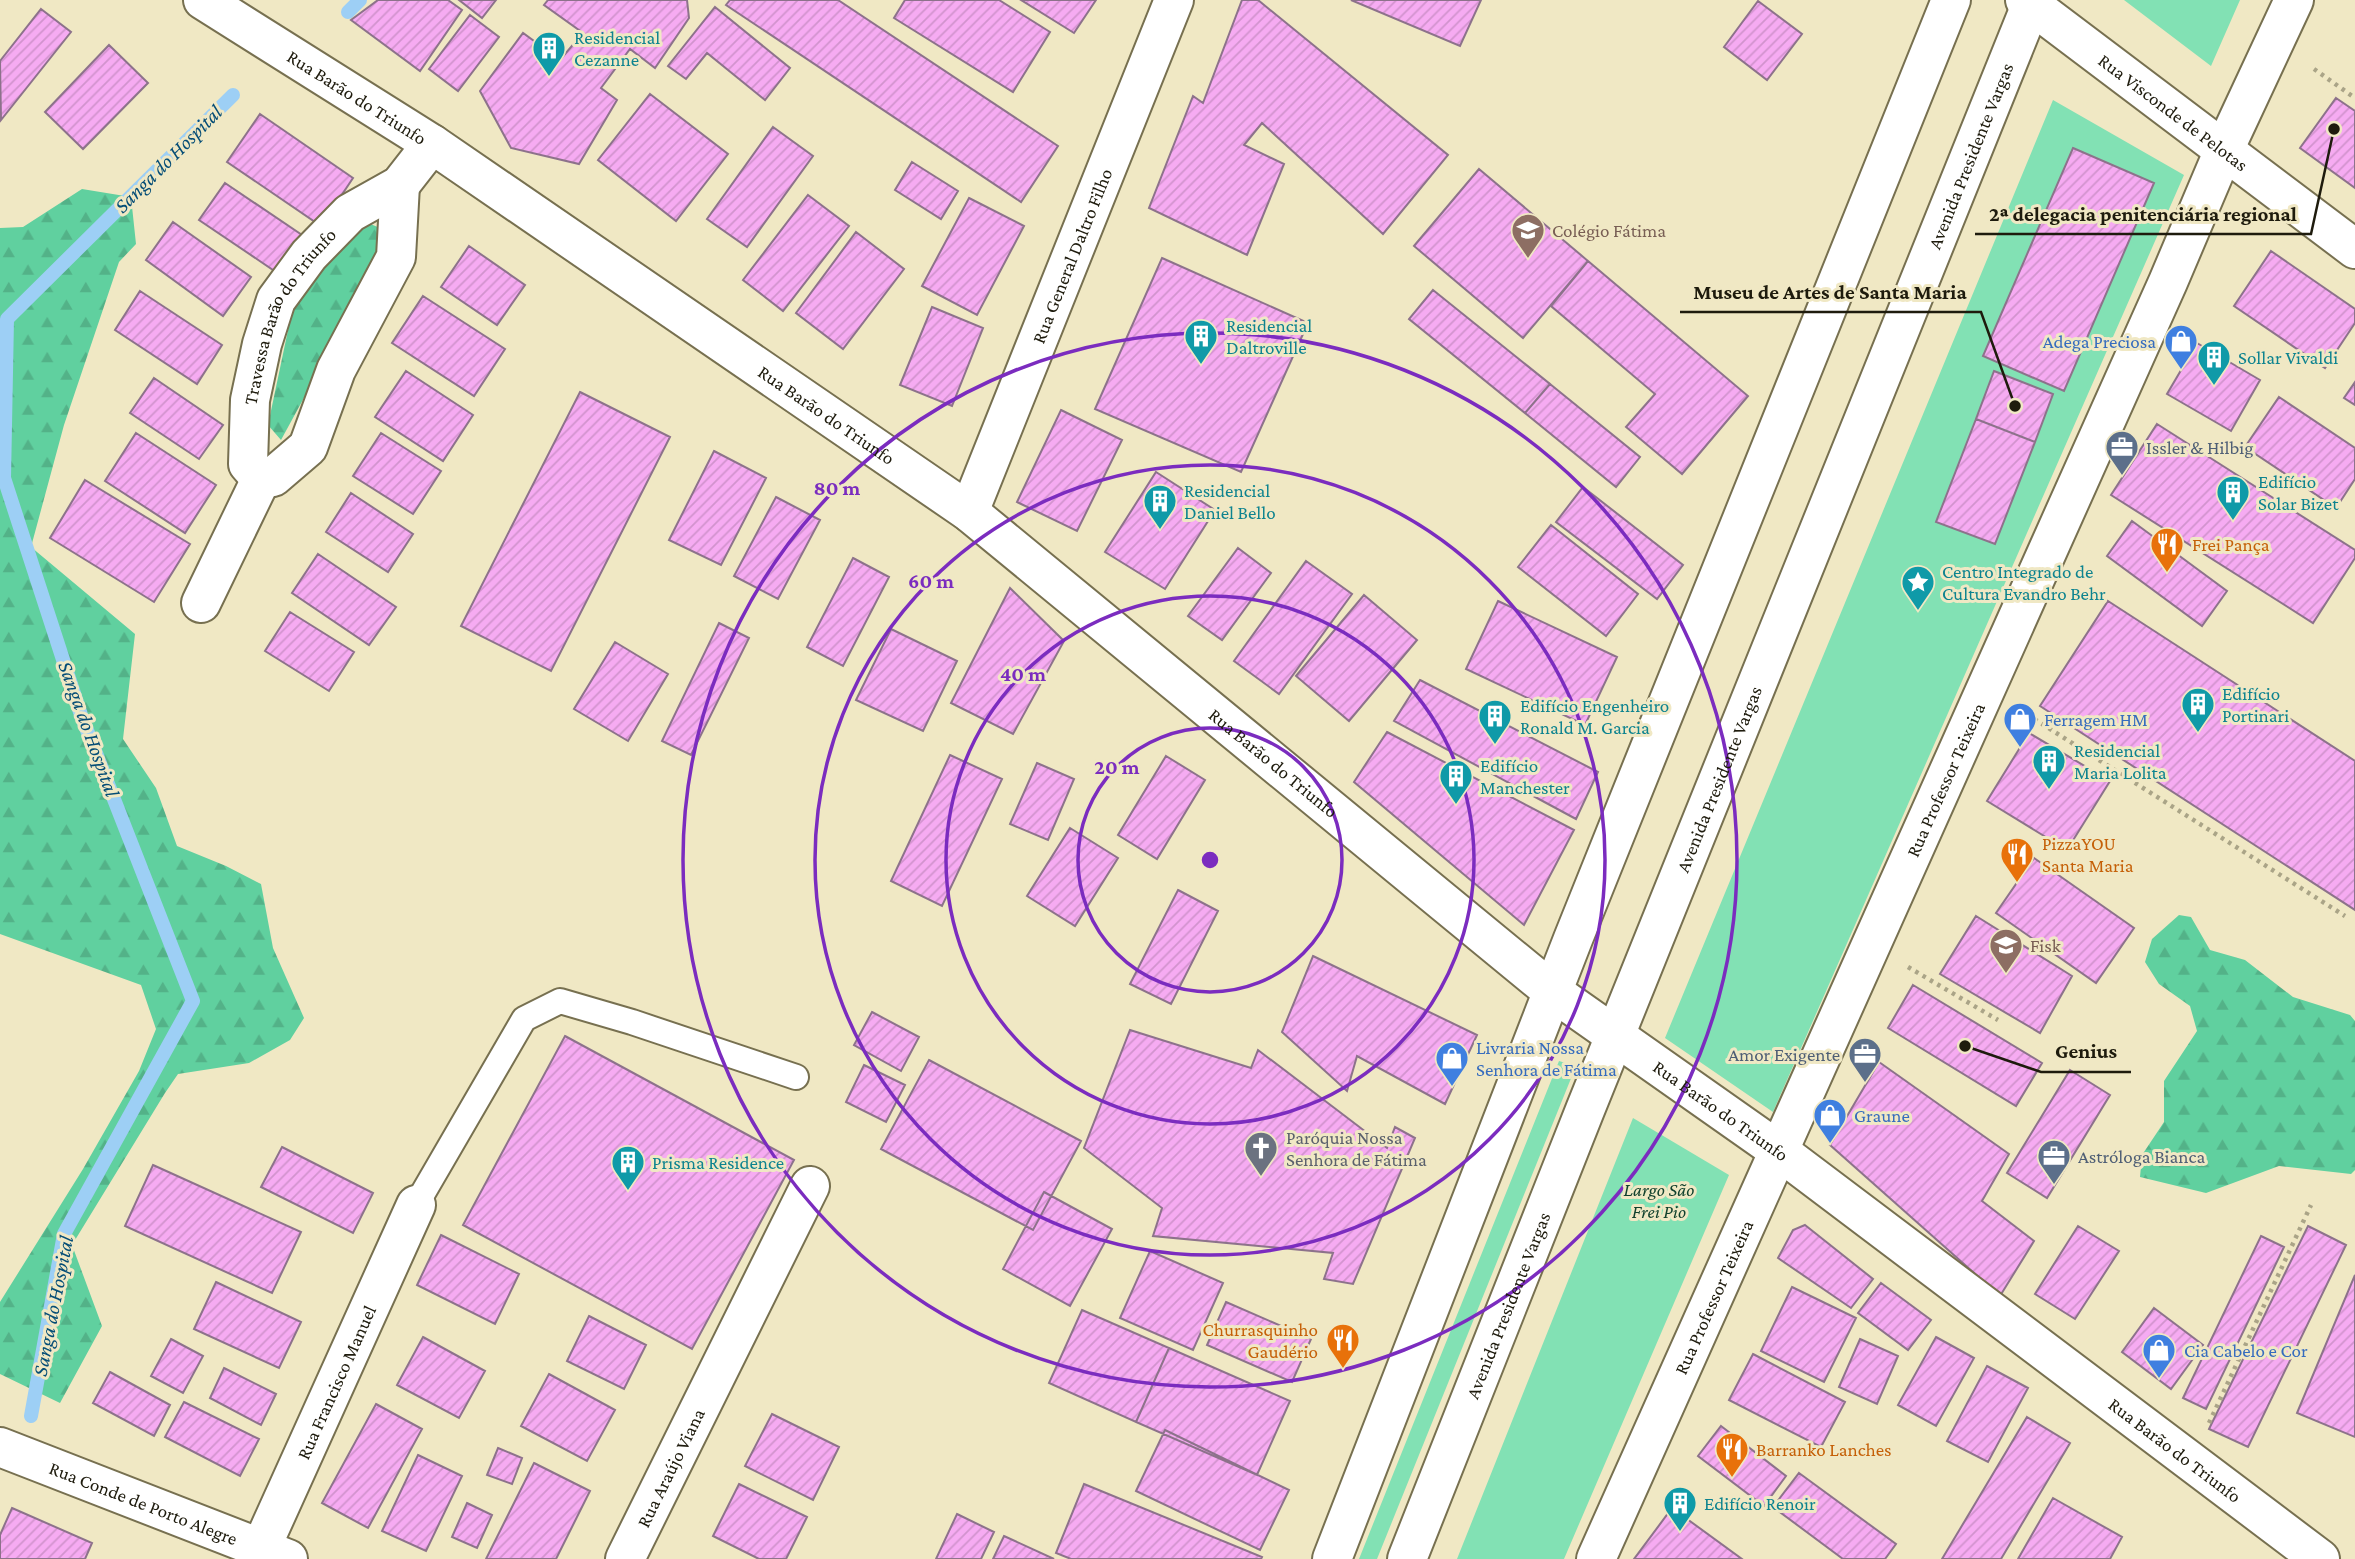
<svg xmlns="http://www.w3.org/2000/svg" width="2355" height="1559" font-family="'Crimson Pro',serif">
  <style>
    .forest { fill: url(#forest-firs) }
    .park { fill: #82e1b4 }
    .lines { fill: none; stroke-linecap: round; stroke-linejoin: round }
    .stream { stroke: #9dcff5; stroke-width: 14 }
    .building { fill: url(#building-hatch); stroke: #8d728b; stroke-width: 2 }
    .service-casing { stroke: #777050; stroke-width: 28 }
    .minor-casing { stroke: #777050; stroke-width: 42 }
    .tertiary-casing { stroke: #777050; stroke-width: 42 }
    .secondary-casing { stroke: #777050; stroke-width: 42 }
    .path { stroke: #aaa487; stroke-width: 4.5; stroke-dasharray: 3.5 5; stroke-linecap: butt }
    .service { stroke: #fff; stroke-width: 24 }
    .minor { stroke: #fff; stroke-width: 38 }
    .tertiary { stroke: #fff; stroke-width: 38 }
    .secondary { stroke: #fff; stroke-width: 38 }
    .ring { fill: none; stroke: #7b2cbf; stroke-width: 3.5 }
    .labels { text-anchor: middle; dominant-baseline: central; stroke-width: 6; stroke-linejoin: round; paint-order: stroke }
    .culture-label { font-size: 19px; fill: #0d838f; stroke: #f0e8c4; text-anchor: start }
    .street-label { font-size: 19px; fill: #1e1b0d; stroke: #f0e8c4 }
    .education-label { font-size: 19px; fill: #785e54; stroke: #f0e8c4; text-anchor: start }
    .shop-label { font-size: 19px; fill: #366cbe; stroke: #f0e8c4; text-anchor: start }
    .service-label { font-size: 19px; fill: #4e5e75; stroke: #f0e8c4; text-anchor: start }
    .food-label { font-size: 19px; fill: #c56008; stroke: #f0e8c4; text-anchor: start }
    .worship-label { font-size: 19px; fill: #5b616d; stroke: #f0e8c4; text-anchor: start }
    .park-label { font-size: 19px; font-style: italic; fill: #11412d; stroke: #f0e8c4 }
    .water-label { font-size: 21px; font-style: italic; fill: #054d76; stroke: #f0e8c4 }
    .centre { fill: #7b2cbf; stroke: #f0e8c4; stroke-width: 3.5 }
    .ring-label { font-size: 21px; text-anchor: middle; font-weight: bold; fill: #7b2cbf; stroke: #f0e8c4; stroke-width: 6; stroke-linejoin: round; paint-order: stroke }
    .leader { fill: none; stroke: #1e1b0d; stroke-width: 2.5 }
    .callout-dot { fill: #1e1b0d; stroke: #f0e8c4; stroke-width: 2.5 }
    .callout-label { font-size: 21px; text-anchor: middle; font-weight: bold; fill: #1e1b0d; stroke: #f0e8c4; stroke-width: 6; stroke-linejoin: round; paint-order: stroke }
  </style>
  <defs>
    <pattern id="forest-firs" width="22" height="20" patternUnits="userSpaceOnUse" patternTransform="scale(1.75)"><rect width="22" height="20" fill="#60d09f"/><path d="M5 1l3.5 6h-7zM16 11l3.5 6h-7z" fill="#53b288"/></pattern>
    <pattern id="building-hatch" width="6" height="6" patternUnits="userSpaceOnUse" patternTransform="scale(1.75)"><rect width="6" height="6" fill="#f6abf2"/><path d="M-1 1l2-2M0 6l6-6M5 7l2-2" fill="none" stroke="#d293ce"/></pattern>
  </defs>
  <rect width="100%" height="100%" fill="#f0e8c4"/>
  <path class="forest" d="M82,189L131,197L136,244L119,262L64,425L31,547L135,634L123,739L156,788L177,846L226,866L261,884L273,948L304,1018L290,1040L249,1063L178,1074L165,1093L72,1245L102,1326L60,1403L0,1374V1302L83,1169L139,1071L156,1029L141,985L0,934V228L23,227Z
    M368,223L380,228L383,243L373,271L281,440L268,425L291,316L305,284L340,234Z
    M2179,915L2191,917L2210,950L2245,960L2293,997L2350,1015L2355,1021V1170L2351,1174L2279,1166L2206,1193L2140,1177L2142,1155L2164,1122V1081L2197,1031L2190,1006L2159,984L2145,962L2152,939Z"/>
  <path class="park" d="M2124,0H2240L2211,66Z
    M2053,100L2184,175L1773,1112L1665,1038Z
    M1559,1061L1576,1066L1377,1559H1359Z
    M1633,1118L1729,1175L1564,1559H1457Z"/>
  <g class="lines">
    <path class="stream" d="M348,12L360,0
      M31,1416L64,1234L193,1001L81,715L4,478L7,319L233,95"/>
  </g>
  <path class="building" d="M378,0H448L462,10L420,71L351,20Z
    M459,0H496L482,18Z
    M548,0H687L689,18L655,68L630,49L601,88L617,100L579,164L511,148L480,91L523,33L560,60L583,33L544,5Z
    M730,0H838L1058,146L1021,202L726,5Z
    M905,0H999L1050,32L1013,92L894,18Z
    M1021,0H1096L1074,33Z
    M1242,0H1258L1448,155L1383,234L1262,123L1244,145L1284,164L1247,255L1149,208L1193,96L1203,103Z
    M1351,0H1481L1460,46Z
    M1758,1L1802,34L1767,80L1724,47Z
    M715,7L790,68L765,100L707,53L686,79L668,66Z
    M41,9L71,32L1,120L0,61Z
    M470,15L499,37L458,91L429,69Z
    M109,45L148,83L83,149L45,112Z
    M650,94L728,154L676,221L598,160Z
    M2336,98L2355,111V188L2300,148Z
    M260,114L353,178L321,226L227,162Z
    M773,127L813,156L747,247L707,219Z
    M2073,148L2154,183L2064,391L1983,356Z
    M912,162L958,191L941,219L895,190Z
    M1479,169L1588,261L1523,338L1414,246Z
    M225,183L305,237L279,274L199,220Z
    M808,195L849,226L783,311L743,280Z
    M969,198L1024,226L977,315L922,286Z
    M173,222L251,277L223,316L146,260Z
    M856,232L904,269L843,349L796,313Z
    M469,246L525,285L497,325L441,287Z
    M2271,251L2355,309V323L2325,368L2234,306Z
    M1162,258L1308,323L1241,472L1095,409Z
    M1588,261L1748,396L1682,474L1626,427L1655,394L1551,306Z
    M1433,290L1550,384L1525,413L1409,319Z
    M140,291L222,345L197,384L115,330Z
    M423,296L505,349L474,396L392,343Z
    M932,307L983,328L952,406L900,385Z
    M2197,343L2260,380L2231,431L2167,394Z
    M406,371L473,415L443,461L375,417Z
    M1994,371L2053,394L2035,442L1976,419Z
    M154,378L223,425L199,459L130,413Z
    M2355,382V405L2344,398Z
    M1550,384L1640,457L1616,487L1525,413Z
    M580,392L670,437L551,671L461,626Z
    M2279,397L2355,448V479L2336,508L2245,447Z
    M1061,410L1122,440L1077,531L1017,502Z
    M1976,419L2035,442L1995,544L1936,522Z
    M2157,424L2355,550V558L2313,623L2111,495Z
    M136,433L216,485L185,533L105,481Z
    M381,433L441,471L413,514L353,476Z
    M714,451L766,478L721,565L669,540Z
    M1156,472L1215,510L1165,589L1105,552Z
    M85,480L190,544L154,602L50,538Z
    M1583,487L1683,565L1657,599L1556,522Z
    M351,493L413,534L388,572L326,532Z
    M776,497L820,520L778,599L734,576Z
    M2132,521L2227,591L2202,626L2107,556Z
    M1551,525L1638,594L1606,636L1518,567Z
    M1238,548L1271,573L1222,640L1188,616Z
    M318,554L396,607L369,645L292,593Z
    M853,558L889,577L843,666L807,647Z
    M1306,561L1352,594L1279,694L1234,661Z
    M1010,588L1064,641L1013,734L951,703Z
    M1364,595L1417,640L1349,721L1296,676Z
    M1498,601L1617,657L1585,725L1466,669Z
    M2108,601L2355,761V910L2040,706Z
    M290,612L354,652L329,691L265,651Z
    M719,623L749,638L691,755L662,741Z
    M891,629L957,661L923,731L856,700Z
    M615,642L668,674L628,741L574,709Z
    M1420,680L1598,772L1576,819L1394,721Z
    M1387,732L1574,830L1524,925L1354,782Z
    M2029,733L2110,781L2067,850L1987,801Z
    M950,755L1002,779L942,906L891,881Z
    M1166,756L1205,780L1157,859L1118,835Z
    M1037,763L1074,779L1048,840L1010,824Z
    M1070,828L1118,858L1075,926L1027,896Z
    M2034,858L2134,928L2096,983L1996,913Z
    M1178,890L1218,911L1171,1004L1130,984Z
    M1976,916L2072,976L2040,1033L1940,974Z
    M1313,956L1477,1035L1445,1104L1357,1056L1347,1091L1282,1032Z
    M1913,985L2042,1063L2016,1106L1888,1028Z
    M872,1012L919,1037L901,1071L854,1045Z
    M1130,1030L1251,1068L1258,1050L1387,1148L1395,1127L1415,1138L1353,1284L1324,1279L1333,1253L1153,1236L1162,1208L1084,1148Z
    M565,1036L794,1160L692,1349L463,1225Z
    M929,1060L1081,1141L1033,1230L881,1149Z
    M1879,1062L2009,1154L1982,1201L2034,1241L2000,1296L1830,1145Z
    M864,1065L905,1085L886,1122L846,1102Z
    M2070,1070L2110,1095L2047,1198L2007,1173Z
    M282,1147L373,1193L353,1233L261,1187Z
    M153,1165L301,1232L272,1293L125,1226Z
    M1044,1192L1112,1229L1070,1306L1003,1269Z
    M1805,1225L1873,1279L1851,1308L1778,1258L1793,1230Z
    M2078,1226L2119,1251L2075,1319L2035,1294Z
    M2308,1226L2346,1245L2248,1447L2209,1429Z
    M441,1235L519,1274L495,1324L417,1285Z
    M2261,1236L2284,1247L2206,1409L2183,1398Z
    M1150,1251L1223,1283L1193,1350L1120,1318Z
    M2355,1275V1437L2297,1413Z
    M216,1282L301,1322L279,1368L194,1329Z
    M1881,1283L1931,1320L1908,1350L1858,1313Z
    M1792,1287L1856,1318L1824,1382L1761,1351Z
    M1226,1302L1311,1339L1292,1382L1207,1345Z
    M2154,1308L2203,1345L2171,1389L2122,1352Z
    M1082,1310L1169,1348L1136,1422L1049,1383Z
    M589,1316L646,1345L624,1389L567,1361Z
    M423,1337L485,1371L459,1418L397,1385Z
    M1936,1337L1974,1358L1936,1426L1898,1405Z
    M171,1339L203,1356L183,1393L151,1376Z
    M1860,1339L1898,1356L1877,1404L1839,1387Z
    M1169,1348L1290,1401L1257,1475L1136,1422Z
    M1753,1354L1845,1402L1821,1447L1729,1400Z
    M1987,1366L2028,1388L1988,1462L1947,1441Z
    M224,1368L276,1394L261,1425L210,1398Z
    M110,1372L170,1405L154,1436L93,1403Z
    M549,1374L615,1410L587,1461L521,1426Z
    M184,1402L259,1439L240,1476L165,1437Z
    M376,1404L422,1429L368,1528L322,1503Z
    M772,1414L839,1447L813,1500L745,1466Z
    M2027,1417L2070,1443L2001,1559H1942Z
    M1721,1426L1786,1476L1764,1506L1698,1456Z
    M1165,1430L1289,1490L1260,1550L1136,1491Z
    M498,1448L522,1458L512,1484L487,1475Z
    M418,1455L462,1476L426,1551L382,1531Z
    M534,1463L590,1491L556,1559H486Z
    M1799,1473L1896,1544L1885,1559H1843L1773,1507Z
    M739,1484L807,1517L786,1559H759L713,1536Z
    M1084,1484L1262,1557L1261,1559H1071L1056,1553Z
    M2053,1498L2122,1537L2110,1559H2018Z
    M467,1503L492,1515L477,1548L452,1537Z
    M12,1508L92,1543L85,1559H0V1535Z
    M1672,1508L1742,1559H1634Z
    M957,1514L994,1532L981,1559H936Z
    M1004,1536L1054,1559H993Z"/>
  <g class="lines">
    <defs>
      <path id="service" d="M416,1205L524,1019L560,1001L632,1022L796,1077"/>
      <g id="minor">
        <path id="s1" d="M261,479L248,464L250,400L262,344L276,300L309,255L350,213L400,185L432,144"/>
        <path d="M261,479L273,477L308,447L336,370L396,257L400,185"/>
        <path id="s2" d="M969,512L1174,0"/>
        <path d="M201,603L261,479"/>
        <path id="s3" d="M0,1447L288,1559"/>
        <path id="s4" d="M256,1559L416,1205"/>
        <path id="s5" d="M625,1559L810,1186"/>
        <path id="s6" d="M1596,1559L2168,282L2224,150L2294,0"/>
      </g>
      <g id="tertiary">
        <path id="s7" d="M203,0L432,144L969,512L1553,992L1779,1151L2320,1559"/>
        <path id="s8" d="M2025,0L2355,249"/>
      </g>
      <g id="secondary">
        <path d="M1332,1559L1573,939L1951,0"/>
        <path id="s9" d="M1407,1559L1585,1110L2033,0"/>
      </g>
    </defs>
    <use href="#service" class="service-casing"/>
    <use href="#minor" class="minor-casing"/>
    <use href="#tertiary" class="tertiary-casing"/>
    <use href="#secondary" class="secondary-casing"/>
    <path class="path" d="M2314,69L2355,98
      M2020,710L2345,916
      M1908,967L1998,1020
      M2209,1423L2311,1205"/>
    <use href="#service" class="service"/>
    <use href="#minor" class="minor"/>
    <use href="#tertiary" class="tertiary"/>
    <use href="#secondary" class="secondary"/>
  </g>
  <g class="ring">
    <circle cx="1210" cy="860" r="132"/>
    <circle cx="1210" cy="860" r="264"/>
    <circle cx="1210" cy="860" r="395"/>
    <circle cx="1210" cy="860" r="527"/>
  </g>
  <defs>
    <symbol id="building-pin" viewBox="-11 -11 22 30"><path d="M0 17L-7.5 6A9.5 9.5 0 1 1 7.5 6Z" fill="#0f9aa8" stroke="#f0e8c4"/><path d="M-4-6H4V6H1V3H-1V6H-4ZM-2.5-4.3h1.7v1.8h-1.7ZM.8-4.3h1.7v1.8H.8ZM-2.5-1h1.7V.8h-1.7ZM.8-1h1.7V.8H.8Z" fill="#fff"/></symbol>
    <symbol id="school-pin" viewBox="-11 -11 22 30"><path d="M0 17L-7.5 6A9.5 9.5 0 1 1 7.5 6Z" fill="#8d6e63" stroke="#f0e8c4"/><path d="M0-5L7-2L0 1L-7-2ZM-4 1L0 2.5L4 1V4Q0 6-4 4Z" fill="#fff"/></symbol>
    <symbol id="shop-pin" viewBox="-11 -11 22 30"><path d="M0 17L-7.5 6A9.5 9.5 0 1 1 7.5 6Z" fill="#3f7fe0" stroke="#f0e8c4"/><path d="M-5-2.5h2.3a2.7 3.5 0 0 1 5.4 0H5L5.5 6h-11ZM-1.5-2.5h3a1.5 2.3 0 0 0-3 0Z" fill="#fff"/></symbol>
    <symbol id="office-pin" viewBox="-11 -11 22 30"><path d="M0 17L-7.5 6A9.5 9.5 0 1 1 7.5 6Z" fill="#5c6f8a" stroke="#f0e8c4"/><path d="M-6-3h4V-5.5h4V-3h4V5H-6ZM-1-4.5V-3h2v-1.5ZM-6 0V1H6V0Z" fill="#fff"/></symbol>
    <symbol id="restaurant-pin" viewBox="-11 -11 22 30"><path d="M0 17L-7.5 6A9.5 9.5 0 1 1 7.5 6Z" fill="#e8710a" stroke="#f0e8c4"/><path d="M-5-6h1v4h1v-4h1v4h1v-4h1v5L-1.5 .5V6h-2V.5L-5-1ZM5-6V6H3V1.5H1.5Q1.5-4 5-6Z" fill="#fff"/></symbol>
    <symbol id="sight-pin" viewBox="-11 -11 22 30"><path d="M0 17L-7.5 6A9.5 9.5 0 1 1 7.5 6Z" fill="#0f9aa8" stroke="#f0e8c4"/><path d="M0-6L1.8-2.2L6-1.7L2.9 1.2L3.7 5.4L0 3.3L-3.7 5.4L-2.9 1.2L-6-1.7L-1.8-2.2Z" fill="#fff"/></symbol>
    <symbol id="church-pin" viewBox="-11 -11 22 30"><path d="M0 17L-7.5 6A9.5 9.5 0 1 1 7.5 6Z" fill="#6b7280" stroke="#f0e8c4"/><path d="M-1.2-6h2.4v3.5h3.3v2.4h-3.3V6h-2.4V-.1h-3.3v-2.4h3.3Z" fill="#fff"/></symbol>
  </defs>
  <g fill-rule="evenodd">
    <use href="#building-pin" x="530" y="29" width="38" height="52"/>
    <use href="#school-pin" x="1509" y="211" width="38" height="52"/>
    <use href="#building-pin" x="1182" y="317" width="38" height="52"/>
    <use href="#shop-pin" x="2162" y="322" width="38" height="52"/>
    <use href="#building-pin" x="2195" y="338" width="38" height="52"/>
    <use href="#office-pin" x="2103" y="428" width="38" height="52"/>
    <use href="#building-pin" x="2214" y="473" width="38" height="52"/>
    <use href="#building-pin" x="1141" y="482" width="38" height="52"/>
    <use href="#restaurant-pin" x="2148" y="525" width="38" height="52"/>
    <use href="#sight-pin" x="1899" y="563" width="38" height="52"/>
    <use href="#building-pin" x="2179" y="685" width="38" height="52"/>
    <use href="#building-pin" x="1476" y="697" width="38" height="52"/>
    <use href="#shop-pin" x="2001" y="700" width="38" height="52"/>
    <use href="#building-pin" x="2030" y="742" width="38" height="52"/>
    <use href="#building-pin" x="1437" y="757" width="38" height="52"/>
    <use href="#restaurant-pin" x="1998" y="835" width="38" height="52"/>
    <use href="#school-pin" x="1987" y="926" width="38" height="52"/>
    <use href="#office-pin" x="1846" y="1035" width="38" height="52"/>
    <use href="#shop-pin" x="1433" y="1039" width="38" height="52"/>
    <use href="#shop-pin" x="1811" y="1096" width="38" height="52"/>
    <use href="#church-pin" x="1242" y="1129" width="38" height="52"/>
    <use href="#office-pin" x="2035" y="1137" width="38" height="52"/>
    <use href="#building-pin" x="609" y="1143" width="38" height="52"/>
    <use href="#restaurant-pin" x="1324" y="1321" width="38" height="52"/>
    <use href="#shop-pin" x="2140" y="1331" width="38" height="52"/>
    <use href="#restaurant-pin" x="1713" y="1430" width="38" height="52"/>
    <use href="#building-pin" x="1661" y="1484" width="38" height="52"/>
  </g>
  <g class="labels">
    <g class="culture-label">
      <text x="574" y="37">Residencial<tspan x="574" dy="22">Cezanne</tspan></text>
      <text x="1226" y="325">Residencial<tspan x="1226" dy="22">Daltroville</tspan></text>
      <text x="2238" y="357">Sollar Vivaldi</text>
      <text x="2258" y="481">Edifício<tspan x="2258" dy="22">Solar Bizet</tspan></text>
      <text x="1184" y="490">Residencial<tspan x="1184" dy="22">Daniel Bello</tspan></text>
      <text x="1942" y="571">Centro Integrado de<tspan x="1942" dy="22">Cultura Evandro Behr</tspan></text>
      <text x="2222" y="693">Edifício<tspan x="2222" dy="22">Portinari</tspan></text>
      <text x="1520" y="705">Edifício Engenheiro<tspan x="1520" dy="22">Ronald M. Garcia</tspan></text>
      <text x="2074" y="750">Residencial<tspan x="2074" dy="22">Maria Lolita</tspan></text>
      <text x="1480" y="765">Edifício<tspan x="1480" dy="22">Manchester</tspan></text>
      <text x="652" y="1162">Prisma Residence</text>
      <text x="1704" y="1503">Edifício Renoir</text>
    </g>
    <g class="street-label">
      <text stroke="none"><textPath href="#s7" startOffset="182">Rua Barão do Triunfo</textPath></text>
      <text stroke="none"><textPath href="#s8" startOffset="186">Rua Visconde de Pelotas</textPath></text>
      <text stroke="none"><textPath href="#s9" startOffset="1512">Avenida Presidente Vargas</textPath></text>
      <text stroke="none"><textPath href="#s2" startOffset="276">Rua General Daltro Filho</textPath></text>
      <text stroke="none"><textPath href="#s1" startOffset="178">Travessa Barão do Triunfo</textPath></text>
      <text stroke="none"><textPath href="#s7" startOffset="749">Rua Barão do Triunfo</textPath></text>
      <text stroke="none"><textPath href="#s7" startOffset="1316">Rua Barão do Triunfo</textPath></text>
      <text stroke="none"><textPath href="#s9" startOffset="840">Avenida Presidente Vargas</textPath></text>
      <text stroke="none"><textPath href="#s6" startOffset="854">Rua Professor Teixeira</textPath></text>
      <text stroke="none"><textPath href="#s7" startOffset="1883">Rua Barão do Triunfo</textPath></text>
      <text stroke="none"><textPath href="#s6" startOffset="287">Rua Professor Teixeira</textPath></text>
      <text stroke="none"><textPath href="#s9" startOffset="273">Avenida Presidente Vargas</textPath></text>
      <text stroke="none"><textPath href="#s4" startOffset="194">Rua Francisco Manuel</textPath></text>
      <text stroke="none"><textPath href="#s7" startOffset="2450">Rua Barão do Triunfo</textPath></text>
      <text stroke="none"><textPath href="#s5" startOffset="102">Rua Araújo Viana</textPath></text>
      <text stroke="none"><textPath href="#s3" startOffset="154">Rua Conde de Porto Alegre</textPath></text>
    </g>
    <g class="education-label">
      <text x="1552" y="230">Colégio Fátima</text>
      <text x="2030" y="945">Fisk</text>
    </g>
    <g class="shop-label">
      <text x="2156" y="341" text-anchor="end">Adega Preciosa</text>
      <text x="2044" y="719">Ferragem HM</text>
      <text x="1476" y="1047">Livraria Nossa<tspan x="1476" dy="22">Senhora de Fátima</tspan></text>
      <text x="1854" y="1115">Graune</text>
      <text x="2184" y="1350">Cia Cabelo e Cor</text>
    </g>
    <g class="service-label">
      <text x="2146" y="447">Issler &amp; Hilbig</text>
      <text x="1840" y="1054" text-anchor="end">Amor Exigente</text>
      <text x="2078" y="1156">Astróloga Bianca</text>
    </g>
    <g class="food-label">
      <text x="2192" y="544">Frei Pança</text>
      <text x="2042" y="843">PizzaYOU<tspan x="2042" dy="22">Santa Maria</tspan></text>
      <text x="1318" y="1329" text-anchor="end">Churrasquinho<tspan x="1318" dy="22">Gaudério</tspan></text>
      <text x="1756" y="1449">Barranko Lanches</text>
    </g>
    <g class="worship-label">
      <text x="1286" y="1137">Paróquia Nossa<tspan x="1286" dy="22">Senhora de Fátima</tspan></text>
    </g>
    <g class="park-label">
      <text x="1659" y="1189">Largo São<tspan x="1659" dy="22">Frei Pio</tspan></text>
    </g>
    <g class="water-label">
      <text transform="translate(168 159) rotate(-45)">Sanga do Hospital</text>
      <text transform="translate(89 729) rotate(70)">Sanga do Hospital</text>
      <text transform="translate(53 1306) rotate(-79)">Sanga do Hospital</text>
    </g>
  </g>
  <circle cx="1210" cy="860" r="10" class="centre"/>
  <g class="ring-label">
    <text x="837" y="495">80 m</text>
    <text x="931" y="588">60 m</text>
    <text x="1023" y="681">40 m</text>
    <text x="1117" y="774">20 m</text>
  </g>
  <path class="leader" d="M2334 129L2311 234H1975M2015 406L1981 312H1680M1965 1046L2041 1072H2131"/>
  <g class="callout-dot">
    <circle cx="2334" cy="129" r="7"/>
    <circle cx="2015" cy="406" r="7"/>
    <circle cx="1965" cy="1046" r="7"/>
  </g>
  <g class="callout-label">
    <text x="2143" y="221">2ª delegacia penitenciária regional</text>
    <text x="1830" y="299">Museu de Artes de Santa Maria</text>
    <text x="2086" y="1058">Genius</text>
  </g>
</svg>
